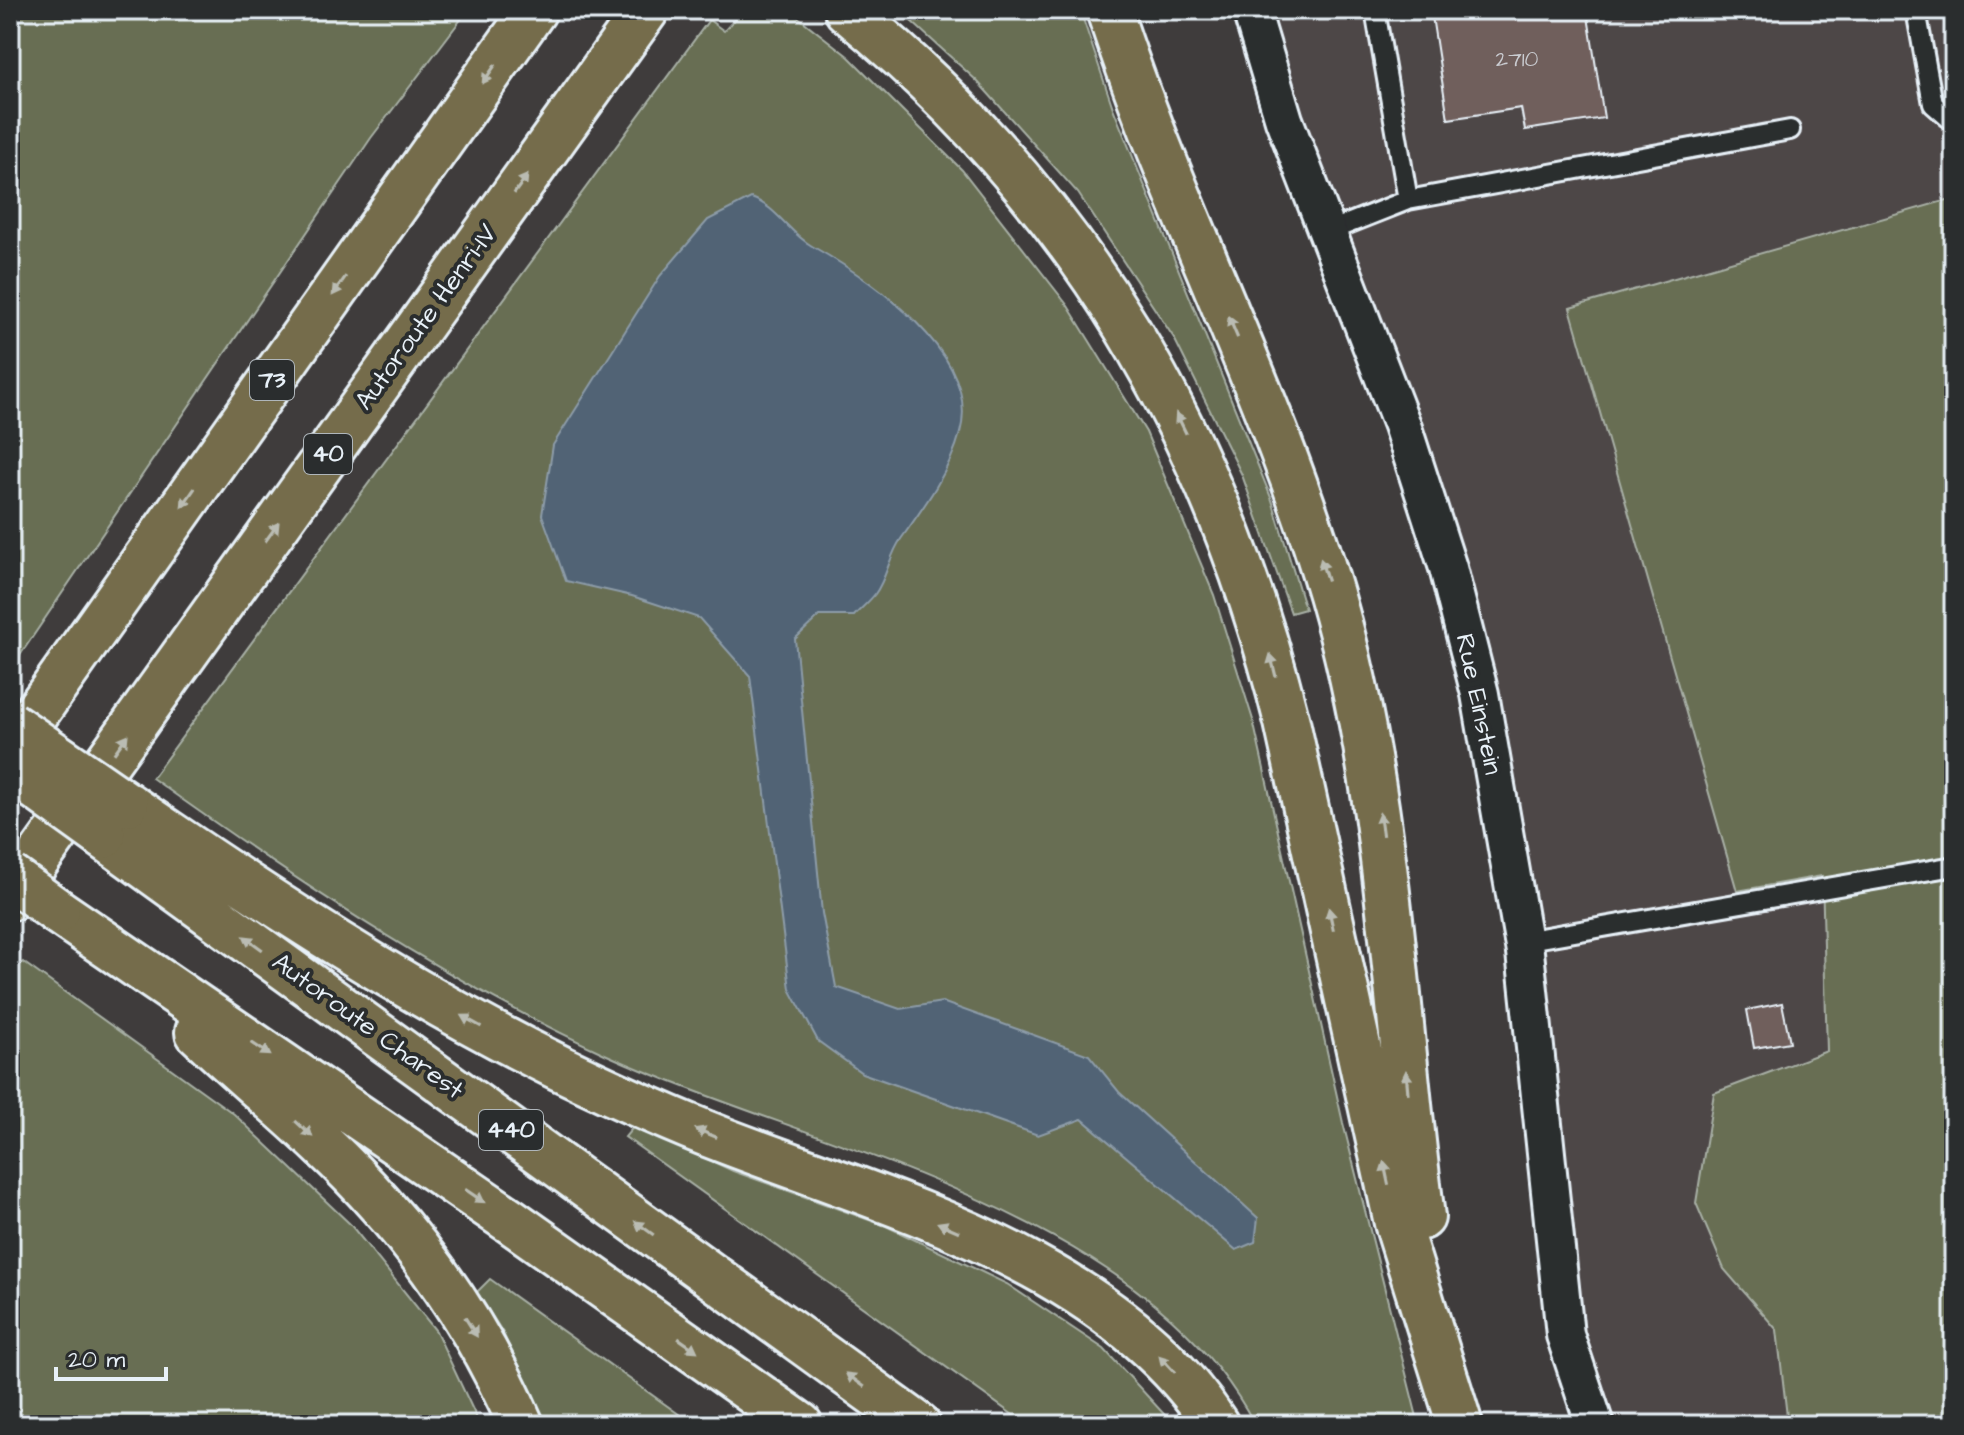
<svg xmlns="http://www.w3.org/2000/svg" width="1964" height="1435" font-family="'Architects Daughter',sans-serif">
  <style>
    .built { fill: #4e4646 }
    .green { fill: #686e53; stroke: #a8b0a6; stroke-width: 2 }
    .water { fill: #516474; stroke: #8d9ca9; stroke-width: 2 }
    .building { fill: #705e5c; stroke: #e8f1f8; stroke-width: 2 }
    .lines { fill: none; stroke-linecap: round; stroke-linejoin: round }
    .service-casing { stroke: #e8f1f8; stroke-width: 24 }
    .minor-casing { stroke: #e8f1f8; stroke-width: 42 }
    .motorway-casing { stroke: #e8f1f8; stroke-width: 50 }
    .service { stroke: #2a2d2e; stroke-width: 18 }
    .minor { stroke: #2a2d2e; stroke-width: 36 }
    .motorway { stroke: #746c4b; stroke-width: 44 }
    .motorway-bridge-casing { stroke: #e8f1f8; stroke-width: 50; stroke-linecap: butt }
    .motorway-bridge { stroke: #746c4b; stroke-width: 44 }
    .oneway { fill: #babcb3 }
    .labels { text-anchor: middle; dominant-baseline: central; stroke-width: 8; stroke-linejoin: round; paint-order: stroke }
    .number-label { font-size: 22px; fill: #caccd1 }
    .shield { fill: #2a2d2e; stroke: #afb6bb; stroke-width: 2 }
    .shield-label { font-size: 24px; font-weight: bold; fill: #e8f1f8 }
    .street-label { font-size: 26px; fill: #e8f1f8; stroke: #2a2d2e }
  </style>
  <rect width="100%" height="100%" fill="#3f3c3c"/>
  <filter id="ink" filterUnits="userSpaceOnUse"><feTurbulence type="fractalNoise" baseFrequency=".0125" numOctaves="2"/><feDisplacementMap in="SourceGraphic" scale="16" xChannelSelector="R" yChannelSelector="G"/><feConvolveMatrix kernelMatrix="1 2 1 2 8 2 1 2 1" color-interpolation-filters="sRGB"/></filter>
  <g filter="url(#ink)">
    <path class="built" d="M1251,10H1954V1425H1595L1480,694Z"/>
    <path class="green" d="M10,10H468L371,138L10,670Z
      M743,10H789L849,57L962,170L1068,306L1146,432L1214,595L1253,720L1343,1123L1419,1425H1255C1141,1208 814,1149 607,1055C446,981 296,881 152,778L709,20L724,31Z
      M899,10H1080L1113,108L1272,500L1305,609L1291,613L1242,475L1174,338L1078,193L977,81Z
      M1954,198V1425H1788L1777,1330L1724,1269L1696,1203L1714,1093L1827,1051L1822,876L1737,891L1570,308Z
      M23,962L234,1114L350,1224L436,1331L480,1425H10V971Z
      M635,1125L733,1171L886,1226L1007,1284L1104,1349L1174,1425H1027L625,1137Z
      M490,1279L694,1425H544L503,1333L477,1292Z"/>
    <path class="water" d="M751,198C776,206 789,233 812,246C870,279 982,354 960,433C950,471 923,508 901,539C889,556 887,578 875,594C869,602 860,609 854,616H819L795,639L822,913L836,987L900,1009L942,1002L1089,1055L1119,1092L1258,1218L1255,1242L1236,1250L1082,1119L1038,1135L862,1073L818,1041L790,989L750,676L699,618L632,596L566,581L542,515L553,445L660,276L708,220Z"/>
    <path class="building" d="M1431,10H1587L1604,118L1525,130L1521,108L1448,119Z
      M1943,10H1954V74Z
      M1782,1003L1790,1042L1754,1048L1747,1010Z"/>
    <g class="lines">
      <defs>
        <path id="service" d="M1916,10L1933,104L1949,118L1954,117
          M1408,200L1790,130
          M1327,232L1408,200L1375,10
          M1523,941L1954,866"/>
        <path id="minor" d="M1251,10L1284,120L1402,425L1448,568L1480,694L1525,952L1565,1335L1595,1425"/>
        <path id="motorway" d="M847,10C1079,200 1215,432 1287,722L1397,1223L1460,1425
          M1109,10C1173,208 1272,393 1331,594C1391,801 1394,1006 1422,1217
          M10,750L534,10
          M126,804C266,900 407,993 560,1068C614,1094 668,1119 723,1140C892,1205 1113,1263 1216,1425
          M103,836L918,1425
          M10,898L646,10
          M57,911L511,1221L800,1425
          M198,1032C258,1089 325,1141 380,1204C439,1270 486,1344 521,1425"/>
      </defs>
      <use href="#service" class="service-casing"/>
      <use href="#minor" class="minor-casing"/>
      <use href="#motorway" class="motorway-casing"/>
      <use href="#service" class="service"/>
      <use href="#minor" class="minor"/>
      <use href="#motorway" class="motorway"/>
      <defs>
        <path id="motorway-bridge" d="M10,724L126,804
          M10,769L103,836
          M10,877L57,911"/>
      </defs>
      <use href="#motorway-bridge" class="motorway-bridge-casing"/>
      <use href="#motorway-bridge" class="motorway-bridge"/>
    </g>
    <defs><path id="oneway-solid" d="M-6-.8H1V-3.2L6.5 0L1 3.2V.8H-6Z" transform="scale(2)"/></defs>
    <g class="oneway">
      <use href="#oneway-solid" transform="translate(489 74) rotate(125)"/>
      <use href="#oneway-solid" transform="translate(521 184) rotate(-54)"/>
      <use href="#oneway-solid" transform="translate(339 286) rotate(125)"/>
      <use href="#oneway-solid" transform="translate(1233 327) rotate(-113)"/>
      <use href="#oneway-solid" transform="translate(1181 423) rotate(-116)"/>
      <use href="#oneway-solid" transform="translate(188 498) rotate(125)"/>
      <use href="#oneway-solid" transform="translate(272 532) rotate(-54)"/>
      <use href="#oneway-solid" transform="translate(1324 570) rotate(-107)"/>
      <use href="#oneway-solid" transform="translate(1273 665) rotate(-104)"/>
      <use href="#oneway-solid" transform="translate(121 744) rotate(-54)"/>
      <use href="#oneway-solid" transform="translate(1381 824) rotate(-98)"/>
      <use href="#oneway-solid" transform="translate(1331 919) rotate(-102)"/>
      <use href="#oneway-solid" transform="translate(253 943) rotate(-144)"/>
      <use href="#oneway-solid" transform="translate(471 1021) rotate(-151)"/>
      <use href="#oneway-solid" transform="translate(261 1049) rotate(34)"/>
      <use href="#oneway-solid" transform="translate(1407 1082) rotate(-95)"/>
      <use href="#oneway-solid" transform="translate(304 1129) rotate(43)"/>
      <use href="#oneway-solid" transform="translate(706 1133) rotate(-158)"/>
      <use href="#oneway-solid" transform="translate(1386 1173) rotate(-102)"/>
      <use href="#oneway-solid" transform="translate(475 1196) rotate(34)"/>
      <use href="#oneway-solid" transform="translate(948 1227) rotate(-157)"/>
      <use href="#oneway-solid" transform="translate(644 1228) rotate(-144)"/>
      <use href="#oneway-solid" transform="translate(471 1327) rotate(58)"/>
      <use href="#oneway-solid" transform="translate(688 1345) rotate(35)"/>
      <use href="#oneway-solid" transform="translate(1167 1364) rotate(-133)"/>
      <use href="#oneway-solid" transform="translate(855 1380) rotate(-144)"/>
    </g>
  </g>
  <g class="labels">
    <g class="number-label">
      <text x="1517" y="59">2710</text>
    </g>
    <g class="shield">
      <rect x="250" y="360" width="44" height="40" rx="6"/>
      <rect x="304" y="434" width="48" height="40" rx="6"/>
      <rect x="479" y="1110" width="64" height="40" rx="6"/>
    </g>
    <g class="shield-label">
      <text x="272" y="380">73</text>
      <text x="328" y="454">40</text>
      <text x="511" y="1130">440</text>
    </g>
    <g class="street-label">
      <text transform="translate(426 317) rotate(-54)">Autoroute Henri-IV</text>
      <text transform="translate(1479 704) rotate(78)">Rue Einstein</text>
      <text transform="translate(368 1026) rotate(36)">Autoroute Charest</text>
    </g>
  </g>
  <rect width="1964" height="1435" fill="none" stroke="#2a2d2e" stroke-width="40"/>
  <rect x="20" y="20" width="1924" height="1395" fill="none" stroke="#e8f1f8" stroke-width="3" filter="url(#ink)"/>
  <path d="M56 1367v12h110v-12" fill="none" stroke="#e8f1f8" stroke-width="4"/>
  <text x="68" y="1367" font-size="24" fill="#e8f1f8" stroke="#2a2d2e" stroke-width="6" paint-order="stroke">20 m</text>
</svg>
